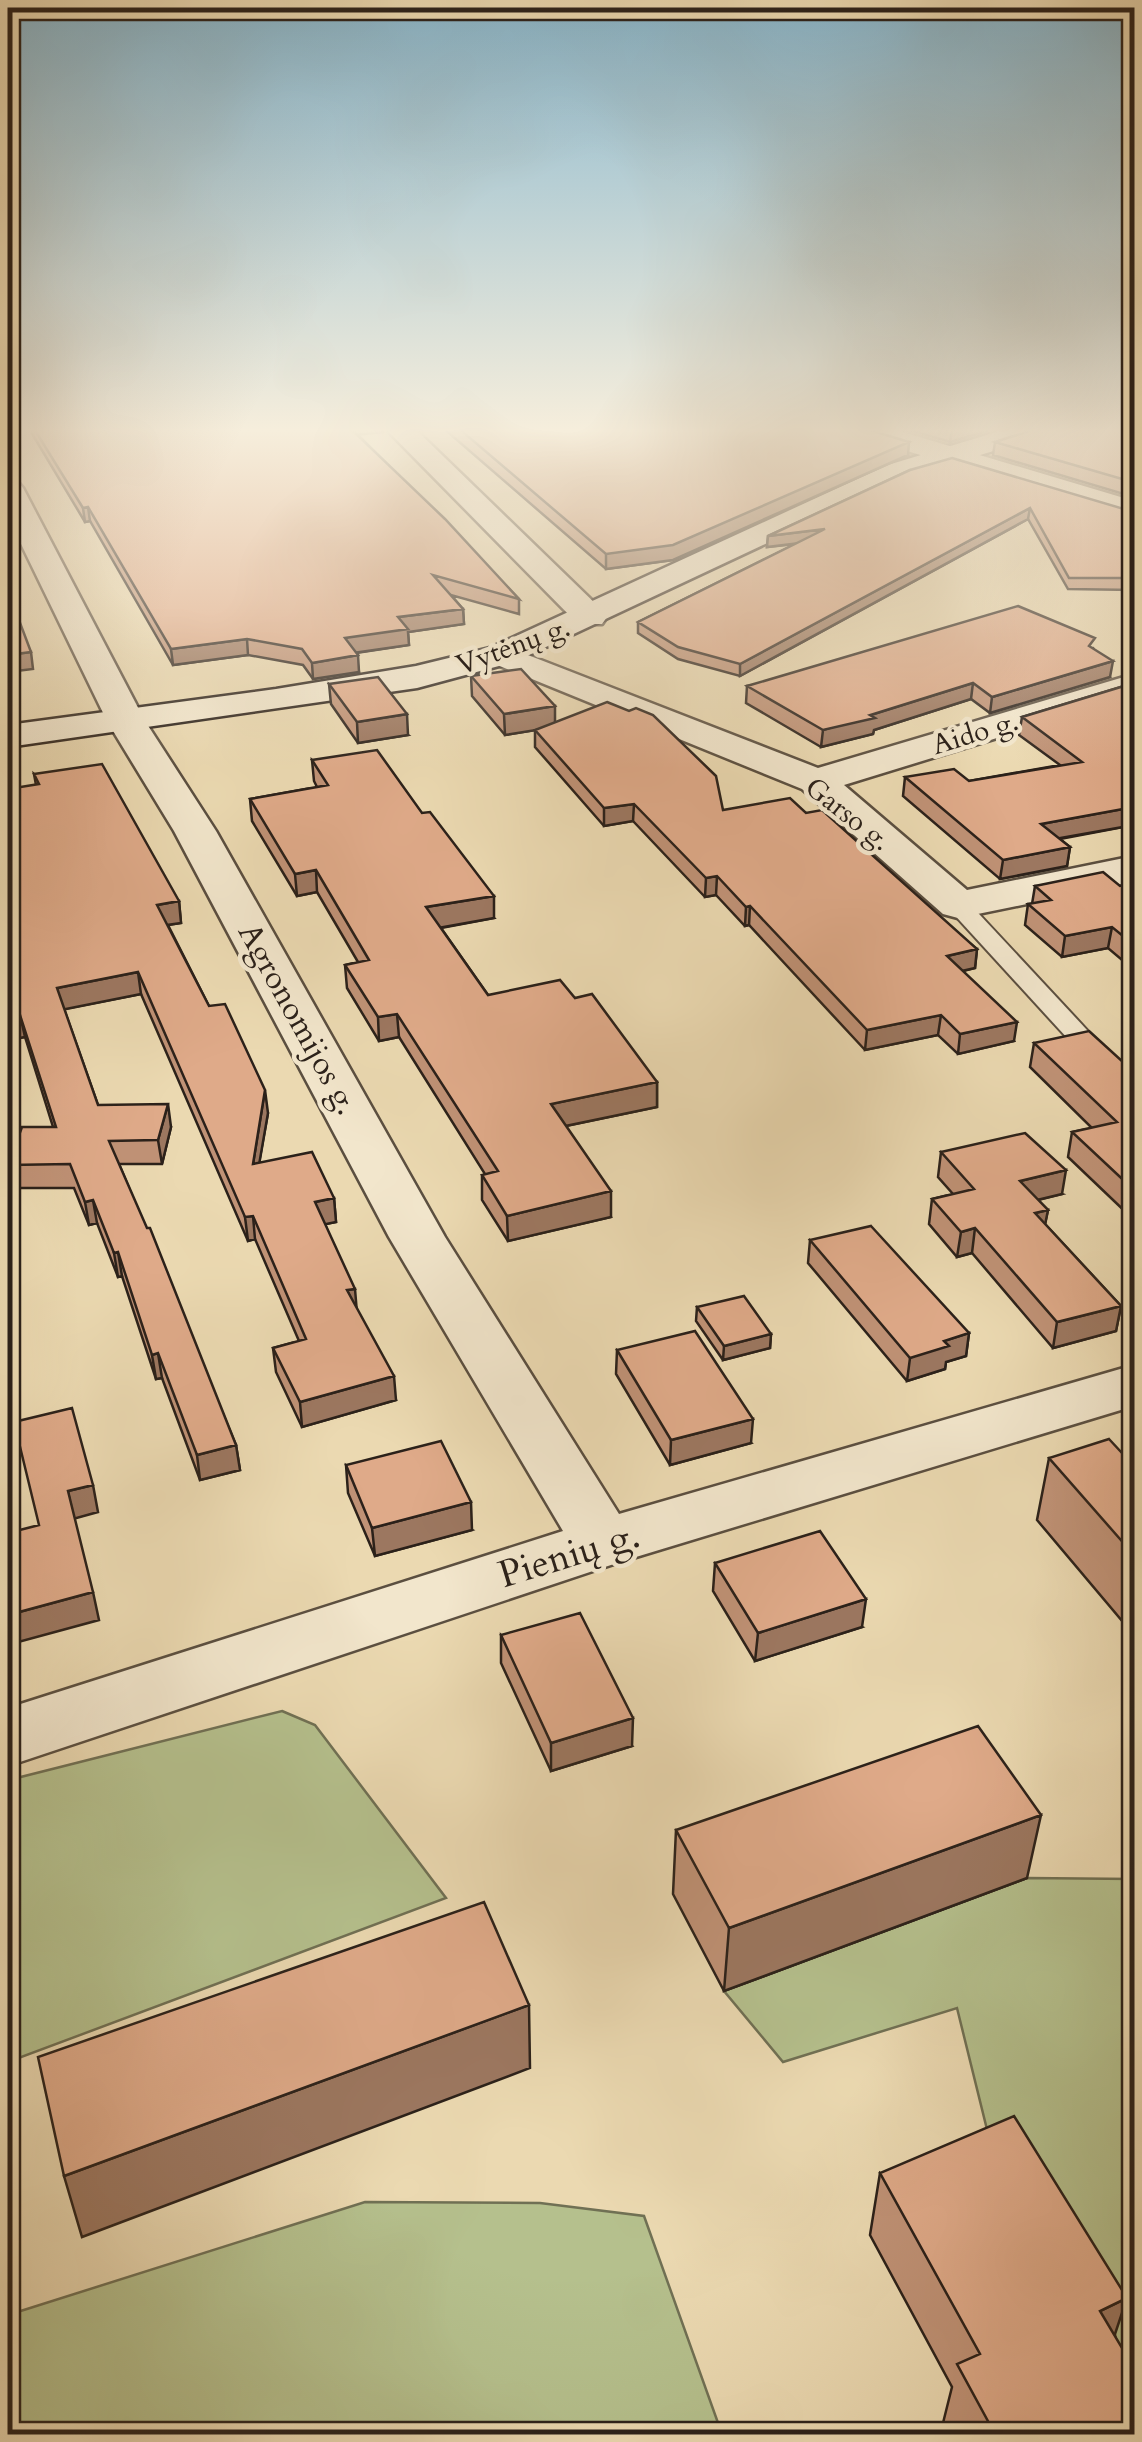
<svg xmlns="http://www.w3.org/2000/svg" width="1142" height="2442" font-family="Cardo,serif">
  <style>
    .green { fill: #b5c08d; stroke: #707054; stroke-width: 2.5 }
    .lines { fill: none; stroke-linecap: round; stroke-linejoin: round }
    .lane-casing { stroke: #5b4f40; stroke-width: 4 }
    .street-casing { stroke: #5b4f40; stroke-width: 5 }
    .secondary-casing { stroke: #2b211a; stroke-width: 5 }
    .lane { fill: #f2e6cc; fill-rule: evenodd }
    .street { fill: #f2e6cc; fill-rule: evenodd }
    .secondary { fill: #f2e6cc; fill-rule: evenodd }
    .wall { fill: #c09276; stroke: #2b211a; stroke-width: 2.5 }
    .shaded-wall { fill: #9c7760; stroke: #2b211a; stroke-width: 2.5 }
    .building { fill: #dfaa89; stroke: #2b211a; stroke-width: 2.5 }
    .labels { text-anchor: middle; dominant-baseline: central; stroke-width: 9; stroke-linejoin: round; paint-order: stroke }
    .far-street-label { font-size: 28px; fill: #2b211a; stroke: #f2e6cc }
    .street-label { font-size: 32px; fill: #2b211a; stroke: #f2e6cc }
    .near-street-label { font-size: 38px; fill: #2b211a; stroke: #f2e6cc }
  </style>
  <rect width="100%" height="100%" fill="#ebd9b1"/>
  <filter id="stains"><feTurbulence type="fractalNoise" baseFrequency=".002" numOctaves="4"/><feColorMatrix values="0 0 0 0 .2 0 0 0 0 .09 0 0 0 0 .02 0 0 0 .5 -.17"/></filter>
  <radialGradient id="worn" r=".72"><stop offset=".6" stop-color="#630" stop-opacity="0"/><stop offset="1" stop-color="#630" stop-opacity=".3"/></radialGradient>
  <path class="green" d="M282,1711L315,1725L446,1898L8,2062V1784L13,1779Z
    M1027,1878L1134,1879V2434L999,2178L957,2008L783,2062L724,1991Z
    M365,2202L540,2203L644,2216L722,2434H8V2315Z"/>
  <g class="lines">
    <defs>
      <path id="lane" d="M958,898L966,900L1087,1030L1090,1035L1087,1040H1069L950,910L947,905Z"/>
      <path id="street" d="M384,427H413L602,610L607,617L602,624H578Z
        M843,427H886L1134,501V519L847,433Z
        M8,479L18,482L23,488L145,721L216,831L445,1237L619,1514L1134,1365V1406L626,1560L8,1766V1708L563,1531L389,1237L174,831L107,721L8,517Z
        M502,645L818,768L1134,674V696L844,785L967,890L1134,856V882L958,918L943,914L802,789L490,662L485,655L490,648Z"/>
      <path id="secondary" d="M1013,427H1056L1052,433L908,477L514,662L417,688L8,747V725L276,689L416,666L490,648L888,465Z"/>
    </defs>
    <use href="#lane" class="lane-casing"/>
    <use href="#street" class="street-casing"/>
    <use href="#secondary" class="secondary-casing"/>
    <use href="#lane" class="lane"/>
    <use href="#street" class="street"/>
    <use href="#secondary" class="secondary"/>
  </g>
  <path class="wall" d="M28,427H383V432L357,434L519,599V614L451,595L463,609L464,624L408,632L409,645L356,653L359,672L313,679L303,665L248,655L173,665L90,521L85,522Z
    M442,427H860L908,455L673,560L606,569Z
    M900,427H999L950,442Z
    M995,442L1134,478L1127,495L993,455Z
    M910,470L1134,512V590L1068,589L1028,519L740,676L678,659L638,633V622L795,544L767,547L768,536Z
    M1093,648L1110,677L990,713L971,699L874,730L873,734L821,747L746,703L747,686Z
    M471,676L555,722L723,810L806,813L977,949L975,968L963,971L1014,1041L958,1054L938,1035L865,1050L749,925L745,926L716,895L705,897L633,821L604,826L535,747V730L505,735L472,696Z
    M1134,683V825L1060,839L1070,847L1067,866L1000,879L903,796L905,777L969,781L1060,765L1019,735L1022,717Z
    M329,684L408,735L358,743L331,704Z
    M312,760L494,918L441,928L488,995L575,998L657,1082V1107L566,1126L611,1217L508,1241L482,1200V1175L485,1174L399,1037L379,1041L347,988L345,965L358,962L317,892L297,896L252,821L250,799L317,787L314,781Z
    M34,774L179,901L181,923L168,925L209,1006L268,1113L259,1163L334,1198L336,1222L325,1224L356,1307L396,1400L302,1427L276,1372L273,1348L299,1341L255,1239L248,1241L141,994L64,1009L98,1105L171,1127L162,1164H119L236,1445L240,1470L200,1480L162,1378L156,1379L122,1276L118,1277L97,1223L89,1225L74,1188H14L10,1198H8V1138H18L53,1127L25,1037L8,1040L36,785Z
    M1134,883V970L1108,948L1062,957L1025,925L1028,904H1032L1035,886H1120Z
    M1034,1043L1134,1072V1220L1068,1157L1072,1132L1092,1128L1030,1067Z
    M941,1152L1062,1194L1038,1200L1048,1210L1045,1224L1121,1306L1116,1331L1053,1348L972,1253L957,1257L929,1224L932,1199L953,1194L938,1177Z
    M810,1240L969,1333L966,1356L946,1362L945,1369L907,1381L808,1263Z
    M697,1307L771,1334L770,1348L723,1360L696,1321Z
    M617,1350L751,1443L670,1465L616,1374Z
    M1049,1458L1134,1466V1635L1037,1520Z
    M346,1465L472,1530L375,1556L348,1493Z
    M715,1563L862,1627L755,1661L713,1591Z
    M501,1635L632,1746L551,1771L501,1663Z
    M676,1830L1027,1878L724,1991L673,1894Z
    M880,2173L1115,2335L1134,2434H949L943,2423L952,2387L870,2235Z"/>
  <path class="shaded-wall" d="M344,427H383V432L345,436Z
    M957,427H999L950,442L952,429Z
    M909,442L908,455L673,560L606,569V554Z
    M1134,469V478L1127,495L1129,481Z
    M88,507L90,521L85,522L83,508Z
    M1030,508L1028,519L740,676V664Z
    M825,529V540L767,547L768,536Z
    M463,609L464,624L408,632L409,645L346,654L345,638L398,617Z
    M247,639L248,655L173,665L171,649Z
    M31,652L33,669L8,672V655Z
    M358,655L359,672L313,679L312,663Z
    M1113,661L1110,677L990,713L992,697Z
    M973,683L971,699L874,730L873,734L821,747L823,730Z
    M555,706V727L505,735L504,714Z
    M407,714L408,735L358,743L357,722Z
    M634,804L633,821L604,826V808Z
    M1134,807V825L1038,842L1041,824Z
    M1070,847L1067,866L1000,879L1003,860Z
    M316,870L317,892L297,896L295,874Z
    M717,876L716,895L705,897L706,878Z
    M494,896V918L427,930L426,907Z
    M179,901L181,923L160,926L157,905Z
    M750,906L749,925L745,926L746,907Z
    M1112,927L1108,948L1062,957L1065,936Z
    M977,949L975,968L944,975L947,956Z
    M138,972L141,994L61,1010L57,988Z
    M397,1014L399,1037L379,1041L378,1017Z
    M20,1015L25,1037L8,1040V1017Z
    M941,1015L938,1035L865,1050L867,1030Z
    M1017,1022L1014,1041L958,1054L960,1034Z
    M657,1082V1107L551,1129V1104Z
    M265,1090L268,1113L255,1188L253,1164Z
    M168,1104L171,1127L162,1164L158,1140Z
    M9,1165L14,1188L10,1198L8,1184Z
    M1066,1170L1062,1194L1016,1205L1020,1181Z
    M611,1191V1217L508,1241L507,1216Z
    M334,1198L336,1222L317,1226L315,1202Z
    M93,1200L97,1223L89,1225L85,1202Z
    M1048,1210L1043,1235L1035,1213Z
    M253,1216L255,1239L248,1241L245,1217Z
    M975,1228L972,1253L957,1257L961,1232Z
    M118,1252L122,1276L118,1277L114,1253Z
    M355,1289L357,1313L347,1290Z
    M1121,1306L1116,1331L1053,1348L1057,1322Z
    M969,1333L966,1356L946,1362L945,1369L907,1381L910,1358L944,1341Z
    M771,1334L770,1348L723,1360L724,1346Z
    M158,1353L162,1378L156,1379L152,1355Z
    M394,1376L396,1400L302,1427L300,1402Z
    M753,1419L751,1443L670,1465L671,1440Z
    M236,1445L240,1470L200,1480L197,1455Z
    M93,1485L98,1512L73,1519L68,1491Z
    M471,1502L472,1530L375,1556L372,1528Z
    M93,1592L99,1620L11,1644L8,1629V1615Z
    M866,1599L862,1627L755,1661L758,1633Z
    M633,1718L632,1746L551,1771V1743Z
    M1041,1815L1027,1878L724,1991L729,1928Z
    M529,2005L530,2068L82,2237L64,2176Z
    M1127,2298L1107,2358L1100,2311Z"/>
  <path class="building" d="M33,427H349L445,519L519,599L433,575L463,609L398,617L408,629L345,638L358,655L312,663L302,649L247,639L171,649L88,507L83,508Z
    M457,427H860L909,442L673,545L606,554Z
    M1042,427H1134V469L1129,481L995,442Z
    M952,458L1134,512V578H1069L1030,508L740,664L678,647L638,622L825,529L768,536L910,470Z
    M8,591L31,652L8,655Z
    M1018,606L1095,638L1089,646L1113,661L992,697L973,683L870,715L875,718L823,730L747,686Z
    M521,669L555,706L504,714L471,676Z
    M378,677L407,714L357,722L329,684Z
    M1134,683V807L1041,824L1070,847L1003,860L905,777L954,769L969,781L1082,762L1022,717Z
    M607,702L629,711L636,708L653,715L716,776L723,810L790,798L806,813L822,810L977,949L947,956L1017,1022L960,1034L941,1015L867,1030L750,906L746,907L717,876L706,878L634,804L604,808L535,730Z
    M377,750L422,813L430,812L494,896L426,907L488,995L560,980L575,998L592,994L657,1082L551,1104L611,1191L507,1216L482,1175L498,1171L397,1014L378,1017L345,965L369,960L316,870L295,874L250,799L328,785L312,760Z
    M102,764L179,901L157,905L209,1006L225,1004L265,1090L253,1164L312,1152L334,1198L315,1202L355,1289L347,1290L394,1376L300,1402L273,1348L306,1339L253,1216L245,1217L138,972L57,988L98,1105L168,1104L158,1140L109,1141L147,1228H150L236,1445L197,1455L158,1353L152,1355L118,1252L114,1253L93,1200L85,1202L70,1164L9,1165L8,1169V1138H18L22,1127H56L20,1015L8,1017V789L39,784L34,774Z
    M1103,872L1120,886L1134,883V945L1112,927L1065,936L1028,904L1051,900L1035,886Z
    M1089,1031L1134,1072V1190L1072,1132L1117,1122L1034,1043Z
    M1025,1133L1066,1170L1020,1181L1048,1210L1035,1213L1121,1306L1057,1322L975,1228L961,1232L932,1199L974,1189L941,1152Z
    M871,1226L969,1333L944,1341L949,1346L910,1358L810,1240Z
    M744,1296L771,1334L724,1346L697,1307Z
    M695,1331L753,1419L671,1440L617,1350Z
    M72,1408L93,1485L68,1491L93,1592L8,1615V1533L39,1525L14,1422Z
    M1109,1439L1134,1466V1555L1049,1458Z
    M441,1441L471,1502L372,1528L346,1465Z
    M820,1531L866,1599L758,1633L715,1563Z
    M580,1613L633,1718L551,1743L501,1635Z
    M978,1726L1041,1815L729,1928L676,1830Z
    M484,1902L529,2005L64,2176L38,2057Z
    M1014,2116L1127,2298L1100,2311L1134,2368V2434H995L957,2364L980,2354L880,2173Z"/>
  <linearGradient id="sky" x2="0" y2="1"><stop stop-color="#88b7ce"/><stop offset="0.56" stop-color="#f6eedc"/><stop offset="1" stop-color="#f6eedc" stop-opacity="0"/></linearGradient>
  <rect width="1142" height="769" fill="url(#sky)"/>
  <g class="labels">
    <g class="far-street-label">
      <text transform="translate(513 646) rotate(-20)">Vytėnų g.</text>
      <text transform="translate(975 733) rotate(-17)">Aido g.</text>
      <text transform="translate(848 814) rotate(38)">Garso g.</text>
    </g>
    <g class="street-label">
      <text transform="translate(298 1019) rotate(61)">Agronomijos g.</text>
    </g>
    <g class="near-street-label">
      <text transform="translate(569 1555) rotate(-17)">Pienių g.</text>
    </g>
  </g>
  <rect width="1142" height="2442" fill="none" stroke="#ebd9b1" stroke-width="40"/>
  <rect x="10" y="10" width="1122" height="2422" fill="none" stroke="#2b211a" stroke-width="5"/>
  <rect x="20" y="20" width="1102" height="2402" fill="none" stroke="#2b211a" stroke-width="2.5"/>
  <rect width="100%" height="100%" filter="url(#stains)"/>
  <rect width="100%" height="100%" fill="url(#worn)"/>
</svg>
